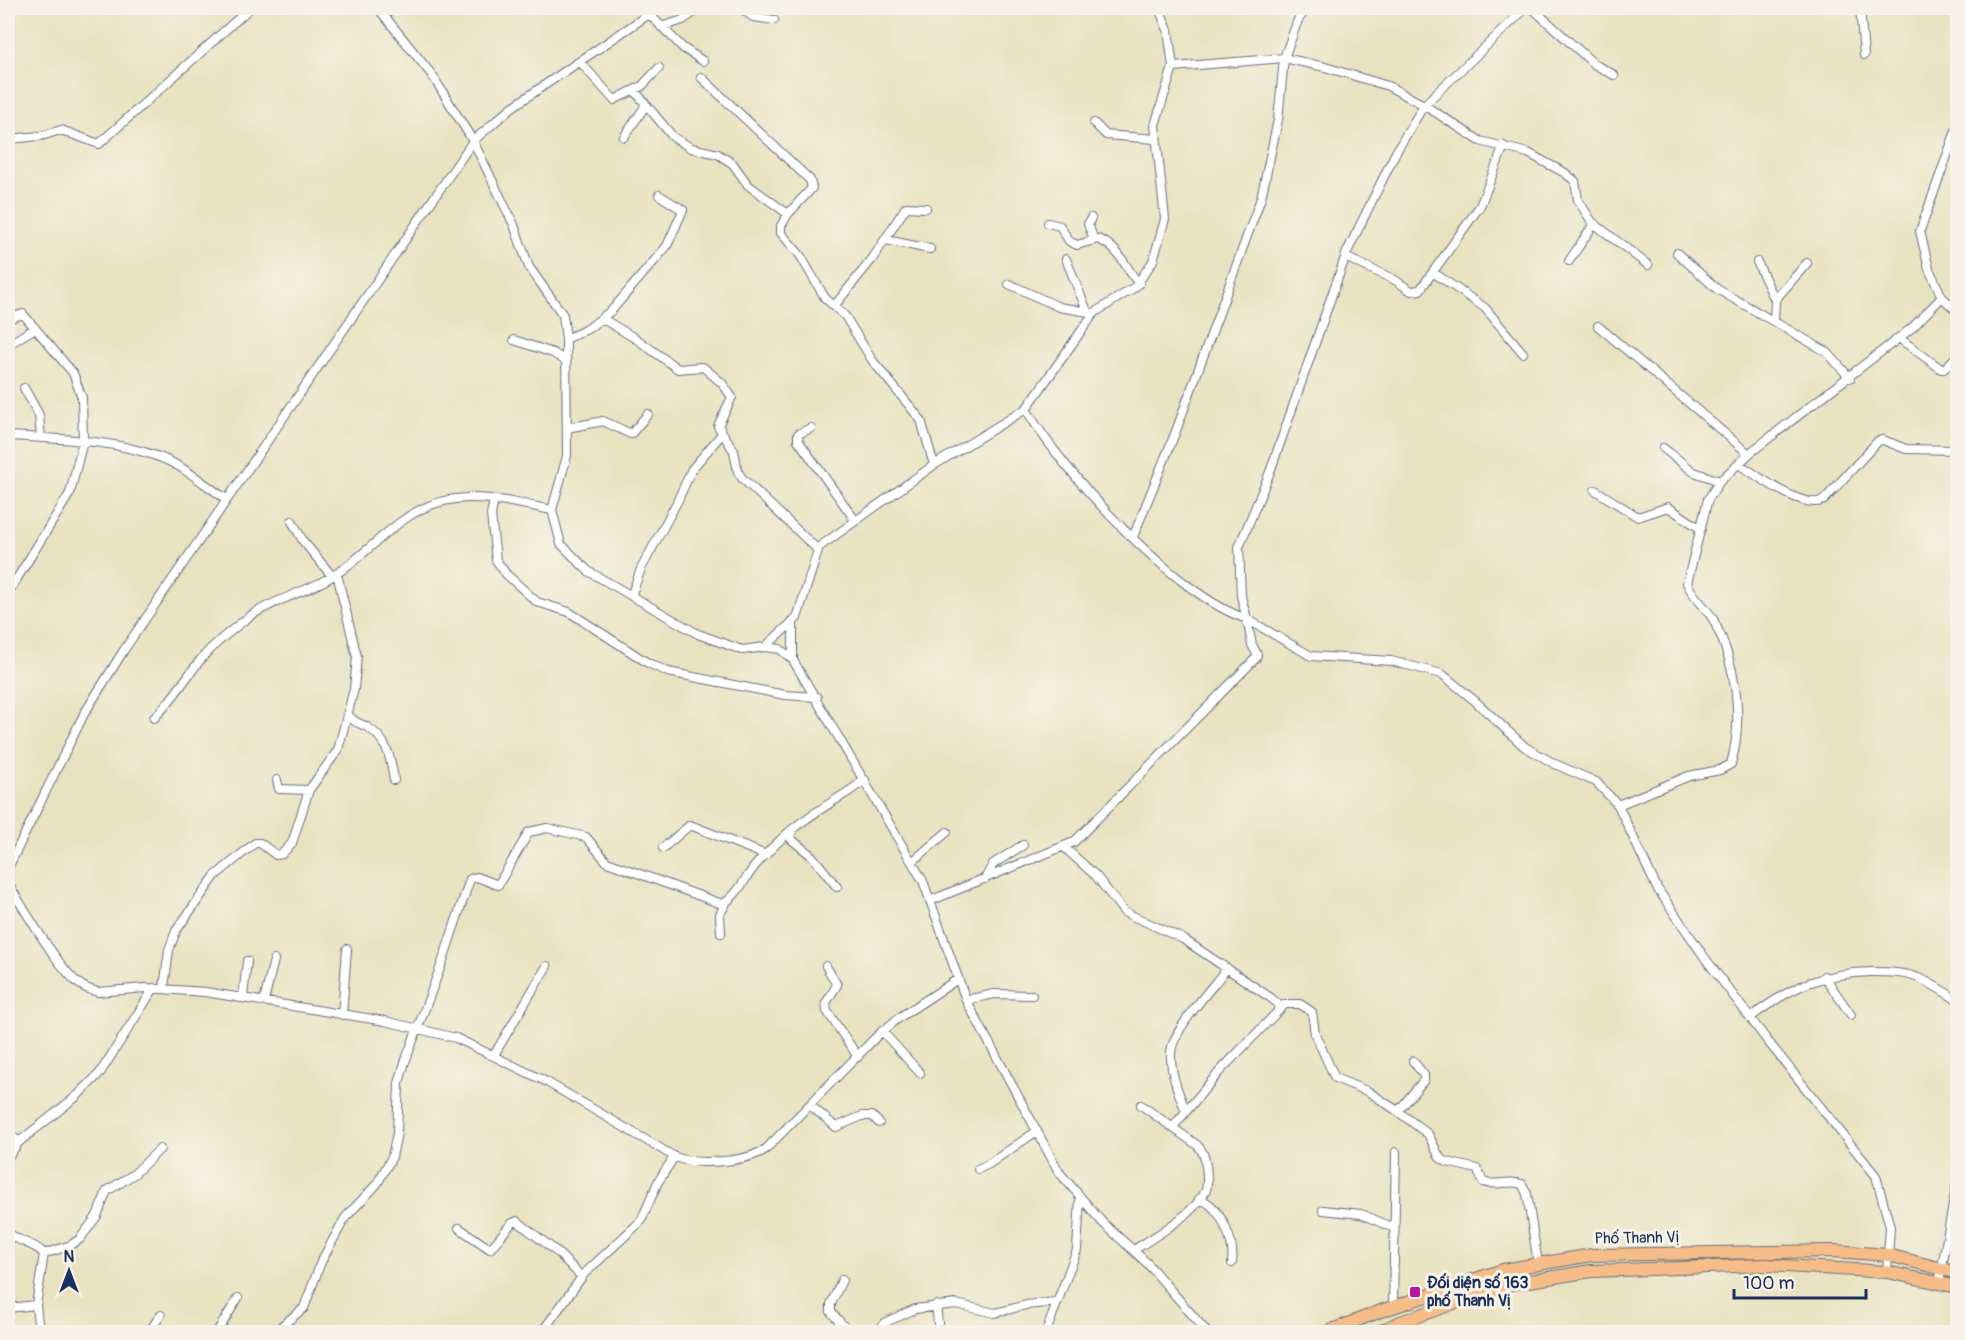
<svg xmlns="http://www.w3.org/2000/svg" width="1965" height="1340" font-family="Pangolin,sans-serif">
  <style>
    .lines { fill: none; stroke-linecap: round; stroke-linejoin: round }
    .minor-casing { stroke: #636e80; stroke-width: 10 }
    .primary-casing { stroke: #636e80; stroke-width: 14 }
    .minor { stroke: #fff; stroke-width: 8 }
    .primary { stroke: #f7bd88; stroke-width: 12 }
    .poi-dot { fill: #b5179e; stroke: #f7f3e8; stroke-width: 2 }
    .labels { text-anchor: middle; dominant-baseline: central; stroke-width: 6; stroke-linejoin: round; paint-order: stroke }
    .street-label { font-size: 16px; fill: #1b2f5e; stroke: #f7f3e8 }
    .poi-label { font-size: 16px; font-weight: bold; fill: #1b2f5e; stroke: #f7f3e8; text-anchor: start }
  </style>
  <rect width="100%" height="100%" fill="#f7f3e8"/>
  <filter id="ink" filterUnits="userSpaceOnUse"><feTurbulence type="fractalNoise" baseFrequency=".0167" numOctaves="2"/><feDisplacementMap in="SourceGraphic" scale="12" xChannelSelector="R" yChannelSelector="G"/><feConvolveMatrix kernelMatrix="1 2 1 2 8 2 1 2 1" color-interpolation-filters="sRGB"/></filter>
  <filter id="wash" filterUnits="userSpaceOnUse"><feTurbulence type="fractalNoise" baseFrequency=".008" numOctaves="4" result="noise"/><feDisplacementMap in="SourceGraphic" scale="24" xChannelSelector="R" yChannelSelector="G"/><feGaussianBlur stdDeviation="1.35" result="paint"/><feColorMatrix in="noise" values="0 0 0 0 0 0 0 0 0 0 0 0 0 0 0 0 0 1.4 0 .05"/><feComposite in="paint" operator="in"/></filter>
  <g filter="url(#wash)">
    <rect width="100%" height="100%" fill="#e9e2c0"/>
  </g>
  <g filter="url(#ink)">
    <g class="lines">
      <defs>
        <path id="minor" d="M378,8L432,75L473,141L514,225L529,267L563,315L566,339L567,456L552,510L561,544L588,571L698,634L742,650L765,647L780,649L793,660L923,881L966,1000L1059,1172L1102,1222L1147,1263L1207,1332
          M741,8L753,17L774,20
          M1159,8L1168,30L1173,67
          M1526,8L1424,105L1396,152L1347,252L1270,472L1239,547L1241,596L1247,619L1311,656L1391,661L1442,674L1475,701L1525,747L1555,764L1596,782L1618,805L1657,888L1705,958L1766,1039L1876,1176L1890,1227L1887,1272
          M1532,8L1594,64L1614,75
          M1860,8L1864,55
          M649,14L683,48L703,61
          M661,27L683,20L693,13
          M581,63L614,100L642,86L659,68
          M701,77L810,180L812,188L788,214L781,226V233L800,255L825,298L845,316L872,360L921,420L934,465L819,547L797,618L765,647
          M634,90L673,137L691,148L718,154L733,164L748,185L788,214
          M1094,123L1106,135L1155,139
          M624,137L646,105
          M8,139L41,136L61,130L99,144L250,8
          M1091,218L1088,224L1094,240
          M1048,223L1060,226L1069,241L1077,245L1098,239C1120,248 1124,266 1139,284
          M886,240L930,249
          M1677,253L1717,289L1827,352L1850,378
          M1345,257L1395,280L1411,291L1420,290L1480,206L1504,146
          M1066,259L1087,311
          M1569,261L1594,224
          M1757,262L1775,300L1774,321
          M1434,273L1485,308L1523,353
          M1009,284L1059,307L1094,313
          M1942,297L1958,312
          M1775,300L1807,263
          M835,305L873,258L906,207L926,208
          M8,319L23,314L73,373L82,398L83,441L70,493L8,593
          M603,319L638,340L678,369L703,367L722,383L732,397L718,426L734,451L738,472L742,478L817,549
          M1598,326L1749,454
          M1899,338L1941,369H1944L1958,355
          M566,339L589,328L612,310L667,246L683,210L659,195
          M514,340L553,353L566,361
          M8,345L35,328
          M24,388L39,415L41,438
          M1026,409L1094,313L1135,287L1153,261L1165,219L1155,125L1173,67L1284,58L1325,67L1388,86L1424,105L1480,141L1528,153L1565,173L1575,181L1578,200L1592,222L1648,265
          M567,428L603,421L631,434L648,414
          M811,428L798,434V440L855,520
          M8,436C57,439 112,439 159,457C184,466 204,484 226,499
          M1663,448L1694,472L1720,481
          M1739,464C1756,475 1804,511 1824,500L1878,441L1883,440L1906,449L1958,450
          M1595,490L1638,517L1668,507L1701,529
          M494,500L491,515L496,560L506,574L537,602L569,612L648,663L668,672L785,695L817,697
          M292,521L303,541L332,576
          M1133,537L1176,431L1261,198L1278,120L1284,58L1298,20L1307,8
          M631,596L641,569L677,502L692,469L721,435
          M793,660V623
          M348,714C352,722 360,723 367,727C387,738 391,759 394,780
          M154,718C173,700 185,678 202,658C215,643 234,628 250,616C279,597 315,590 343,569C374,547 402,512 440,502C476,492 516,503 552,510
          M277,780L279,789L309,790
          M1618,805L1689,776L1720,770L1731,764C1744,716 1736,665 1714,621C1707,607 1693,598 1687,583L1708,499L1720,481L1751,452L1913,327L1942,297L1929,269L1920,231L1958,125
          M792,830L791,839L812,856L837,887
          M663,848L690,825L766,855
          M1065,848L1096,876L1124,912L1183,939L1271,998L1278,1004V1011
          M912,862L947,832
          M8,868L84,714L124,650L473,141L511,108L658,8
          M985,879L993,864L1023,845
          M8,883C22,906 61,973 81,985C86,989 92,990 98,992L145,988L205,992L385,1021L456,1038L545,1081L675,1157C696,1166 747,1162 766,1149L877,1036L900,1017L958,979
          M932,900L1074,842L1256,658L1257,654L1252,645L1247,619C1176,596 1064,474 1026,409L934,465
          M721,933L720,914L726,903
          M826,966L837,985L826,1003L827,1011L858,1057
          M1824,976L1851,1015
          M164,988L169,950L176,931L215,876L255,843H260L276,855L282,854L292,843L309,790L338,750L354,689L357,657L337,574
          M243,997L247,961
          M966,1000L994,994L1032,995
          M264,1001L274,960
          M342,1015L347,949
          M1751,1017C1791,987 1820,973 1871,972C1888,972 1905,972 1921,979C1934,985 1946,993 1958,1000
          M882,1031L920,1073
          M494,1055L547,966
          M811,1106L836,1127L862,1116H872L879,1123
          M1396,1110L1428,1134L1440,1158L1447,1162L1477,1169L1483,1182C1496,1187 1508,1179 1522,1184L1527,1194L1538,1263
          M1186,1111C1178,1093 1170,1072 1171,1053C1172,1030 1212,988 1227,968
          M1173,1127L1220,1071L1285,1004H1300L1312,1012L1315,1034L1335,1078L1369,1092L1396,1110L1400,1109L1424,1080V1075L1413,1061
          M8,1132L19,1142L8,1157
          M19,1142L77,1096L100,1073L154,988
          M978,1169L989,1164L1037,1131
          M1199,1199C1221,1205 1235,1243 1232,1263
          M1323,1210L1361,1214L1394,1228
          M459,1228L490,1249L511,1224L517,1221L557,1252L582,1277
          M8,1232C18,1243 36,1243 44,1254L36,1305L39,1332
          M1134,1250C1155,1236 1191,1216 1204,1194C1209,1186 1207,1174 1206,1166C1204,1156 1204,1152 1197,1145L1141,1105
          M44,1254L71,1245L80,1239L97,1216L107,1191L134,1174L160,1149
          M842,1280L831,1304V1312L849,1332
          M1939,1283L1958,1177
          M936,1305L939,1332
          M1393,1307L1396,1152
          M8,1308L36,1305
          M138,1332L150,1330L161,1315
          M217,1332L238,1298
          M274,1332L304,1308L321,1262L345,1218L377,1184L392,1157L397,1133L399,1083L405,1062L442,963L470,879L477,877L498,885L529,832L547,828L586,837L607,862L722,904C736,898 745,878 755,866C765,854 777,843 788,833C812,812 840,799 865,780
          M542,1332L584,1274L641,1221L658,1182L674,1157
          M879,1332L884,1323L915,1309L956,1304L995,1313L1026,1305L1056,1302
          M1046,1332L1077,1250L1080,1198"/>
        <path id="primary" d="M1327,1332L1381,1311L1503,1270L1592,1255L1835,1251L1888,1255L1958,1273
          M1379,1332L1398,1323L1505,1285L1591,1271L1767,1265L1838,1269L1887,1272L1958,1287"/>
      </defs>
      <use href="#minor" class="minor-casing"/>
      <use href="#primary" class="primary-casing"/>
      <use href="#minor" class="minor"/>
      <use href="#primary" class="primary"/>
    </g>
  </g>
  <rect class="poi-dot" x="1409" y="1286" width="12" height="12" rx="3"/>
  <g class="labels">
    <g class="street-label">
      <text transform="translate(1637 1238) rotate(-1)">Phố Thanh Vị</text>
    </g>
    <g class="poi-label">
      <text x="1427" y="1283">Đối diện số 163<tspan x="1427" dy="18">phố Thanh Vị</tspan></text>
    </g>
  </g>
  <rect width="1965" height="1340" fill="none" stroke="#f7f3e8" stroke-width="30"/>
  <g transform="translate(69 1271)" stroke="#f7f3e8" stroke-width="4.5" paint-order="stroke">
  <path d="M0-4.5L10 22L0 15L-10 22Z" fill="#1b2f5e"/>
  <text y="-9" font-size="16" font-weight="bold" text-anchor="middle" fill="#1b2f5e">N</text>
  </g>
  <path d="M1734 1289v9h132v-9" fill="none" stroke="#1b2f5e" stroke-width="3"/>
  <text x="1743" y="1289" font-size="18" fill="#1b2f5e" stroke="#f7f3e8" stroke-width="4.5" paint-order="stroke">100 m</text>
</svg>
